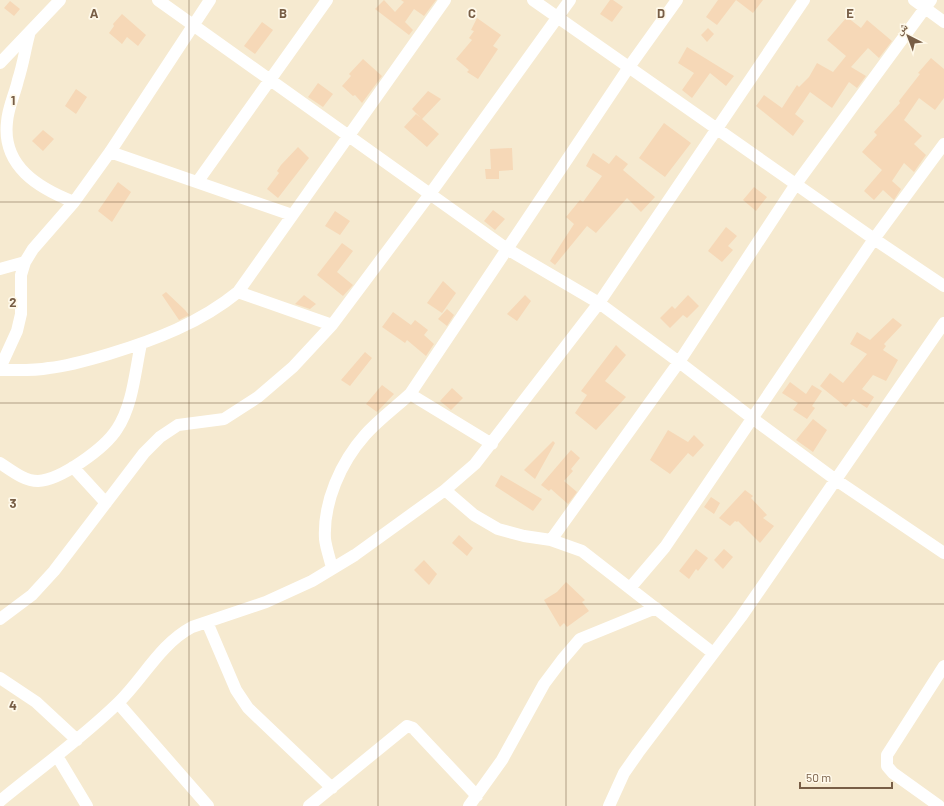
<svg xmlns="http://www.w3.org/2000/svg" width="944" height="806" font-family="Barlow,'Noto Naskh Arabic',sans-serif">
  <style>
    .residential { fill: #f6ead0 }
    .building { fill: #f6d8b7 }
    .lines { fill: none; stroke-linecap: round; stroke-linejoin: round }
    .minor { stroke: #fff; stroke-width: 12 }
    .grid { fill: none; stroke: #785e46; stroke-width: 1; stroke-opacity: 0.55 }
    .grid-label { font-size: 13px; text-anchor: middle; font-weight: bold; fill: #785e46; stroke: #fff9ea; stroke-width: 3.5; stroke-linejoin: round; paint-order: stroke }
  </style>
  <rect width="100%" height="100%" fill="#fef7e2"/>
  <path class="residential" d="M0,0H944V806H0Z"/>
  <path class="building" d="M384,0L395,12L404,2L401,0H436L424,16L414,9L405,22L413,30L409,35L375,9Z
    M610,0H613L623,7L612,22L600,14Z
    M718,0H763L753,13L736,0L717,25L706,17Z
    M10,1L20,9L14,16L4,8Z
    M122,14L146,35L138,46L127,37L122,44L109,33L114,26L113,24Z
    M847,17L861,28L867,20L892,41L879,58L868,48L851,67L866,76L857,88L849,82L832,108L810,92L795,114L804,121L793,136L756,106L764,95L782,108L797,85L799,87L809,77L817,63L833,72L846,56L827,40Z
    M477,18L501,35L493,46L498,49L478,79L467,72L469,70L456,59L472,40L469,38L474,31L471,30Z
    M262,22L273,30L255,54L244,46Z
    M708,28L714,34L707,42L701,35Z
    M687,47L734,76L726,86L710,73L692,98L682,90L694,73L678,63Z
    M931,58L944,69V98L935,110L919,98L904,120L922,136L914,144L926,155L914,172L904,163L892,181L901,189L894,200L883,190L874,200L864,191L882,170L862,152L877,135L874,132L900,103L899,101L920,74L918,73Z
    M363,59L382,76L362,103L355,95L353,96L342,86L351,76L349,74Z
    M318,83L333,94L323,107L308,97Z
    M76,89L87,97L76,114L65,106Z
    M428,91L441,99L422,119L439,134L427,147L404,127L416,114L421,118L412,109Z
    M664,123L691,143L665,177L639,158Z
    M43,130L54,139L43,151L32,141Z
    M298,147L309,158L278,198L267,189L279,173L277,171L281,165Z
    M512,148L513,170L499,171V179H486L485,169H491L490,149Z
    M593,153L609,164L616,155L628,164L623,170L655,197L641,212L627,198L596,233L587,226L555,265L550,261L574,224L566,217L580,200L583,202L602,176L586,166Z
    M118,182L131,192L112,222L98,211Z
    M754,187L767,197L756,211L743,200Z
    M493,210L505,219L495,230L484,221Z
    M335,211L350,221L340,235L325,226Z
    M726,227L737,236L728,246L733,250L722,262L708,251Z
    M342,243L353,251L337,272L353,285L343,296L317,275Z
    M443,281L456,293L442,313L427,303Z
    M166,292L185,310L189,315L179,320L162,295Z
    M304,295L316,304L310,309L295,304Z
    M525,295L531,301L517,321L507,314Z
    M688,295L699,306L687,318L683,315L670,328L660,318L672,306L675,309Z
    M447,309L454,315L447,326L438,319Z
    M393,312L411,325L415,320L428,330L424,335L434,344L426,356L407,340L405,343L382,327Z
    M893,318L902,325L884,344L886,346L883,350L898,360L886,381L873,375L862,389L874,397L867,408L853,399L846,407L820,386L830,373L843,383L867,354L850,344L857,332L870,340Z
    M616,345L626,355L605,381L626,397L596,430L575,413L587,395L581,391Z
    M365,352L372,358L350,386L341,380Z
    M790,382L806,394L812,385L822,391L812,406L815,408L807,419L793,410L798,403L782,393Z
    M382,385L394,394L377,412L366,404Z
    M452,388L463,398L451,410L440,401Z
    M813,419L827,430L813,452L796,440Z
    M668,430L688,442L694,435L704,445L693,457L688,453L670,474L650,460Z
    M553,441L555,443L535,479L524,470Z
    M571,450L580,458L571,469L573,471L564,481L577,492L568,504L551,489L549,491L541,485Z
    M501,475L542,499L533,511L495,486Z
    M745,490L753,496L751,498L767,515L763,518L774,526L760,543L738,521L737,522L735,521L730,526L719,518Z
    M711,497L720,503L714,514L704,507Z
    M459,535L473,548L467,556L452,543Z
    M696,549L708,558L698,571L696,569L689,579L679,571Z
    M724,549L733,557L723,569L714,560Z
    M424,560L437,574L429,585L414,570Z
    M566,582L585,600L582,602L589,611L567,627L564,623L560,627L544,600L557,592Z"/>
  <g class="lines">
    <path class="minor" d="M158,0L507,249L599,303L679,362L752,418L836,480L944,553
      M533,0L874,239L944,286
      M914,0L944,22
      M29,35C25,50 23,65 18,80C15,94 8,107 7,122C2,166 38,188 74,202
      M0,63L60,0
      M110,152L292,215
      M198,181L327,0
      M0,269L25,262
      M238,292L332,325
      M0,368L17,331L21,314V275L25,262L33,249L74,202L110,152L210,0
      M0,370C16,370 33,371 49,368C69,366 89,360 109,354C155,340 200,323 238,292L445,0
      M410,394L492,444
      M0,463C11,470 24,481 38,481C61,480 105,448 117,429C133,405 135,371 141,344
      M73,467L106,503
      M445,490L474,515L498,529L524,536L551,540L582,551L713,653
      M551,540L679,362L796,184L931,0
      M332,568C330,559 326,548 325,539C323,502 341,462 365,435C378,420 395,408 410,394L629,67L677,0
      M630,588L665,547L874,239L944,144
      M0,619L32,595L54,571L144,453L160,437L178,425L224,419L258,397L293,367L332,325L430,194L570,0
      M207,622L236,690L248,708L332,788
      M0,678L36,702L77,740
      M118,703L208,806
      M57,756L87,806
      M0,801C39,769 81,739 118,703C143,679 160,644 192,627L266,602L312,581L355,555L445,490L475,464L599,303L804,0
      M309,806L407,726L413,728L477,796
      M469,806L502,760L544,684L562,660L580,639L656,608
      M609,806L624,773L638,753L741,617L944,323
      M939,806L893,773L887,766V755L944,666"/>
  </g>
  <path class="grid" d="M189,0V806M378,0V806M566,0V806M755,0V806M0,202H944M0,403H944M0,604H944"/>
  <g class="grid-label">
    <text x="94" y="18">A</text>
    <text x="283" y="18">B</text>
    <text x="472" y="18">C</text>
    <text x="661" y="18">D</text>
    <text x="850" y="18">E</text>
    <text x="13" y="105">1</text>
    <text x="13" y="307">2</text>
    <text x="13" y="508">3</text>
    <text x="13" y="710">4</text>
  </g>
  <g transform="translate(908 36) rotate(318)" stroke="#fff9ea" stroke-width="3" paint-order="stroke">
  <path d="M0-3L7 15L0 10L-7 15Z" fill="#785e46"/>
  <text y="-6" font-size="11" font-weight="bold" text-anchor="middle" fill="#785e46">ش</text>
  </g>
  <path d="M800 782v6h92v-6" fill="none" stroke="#785e46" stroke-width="2"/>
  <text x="806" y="782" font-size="12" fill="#785e46" stroke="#fff9ea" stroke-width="3" paint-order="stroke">50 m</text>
</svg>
